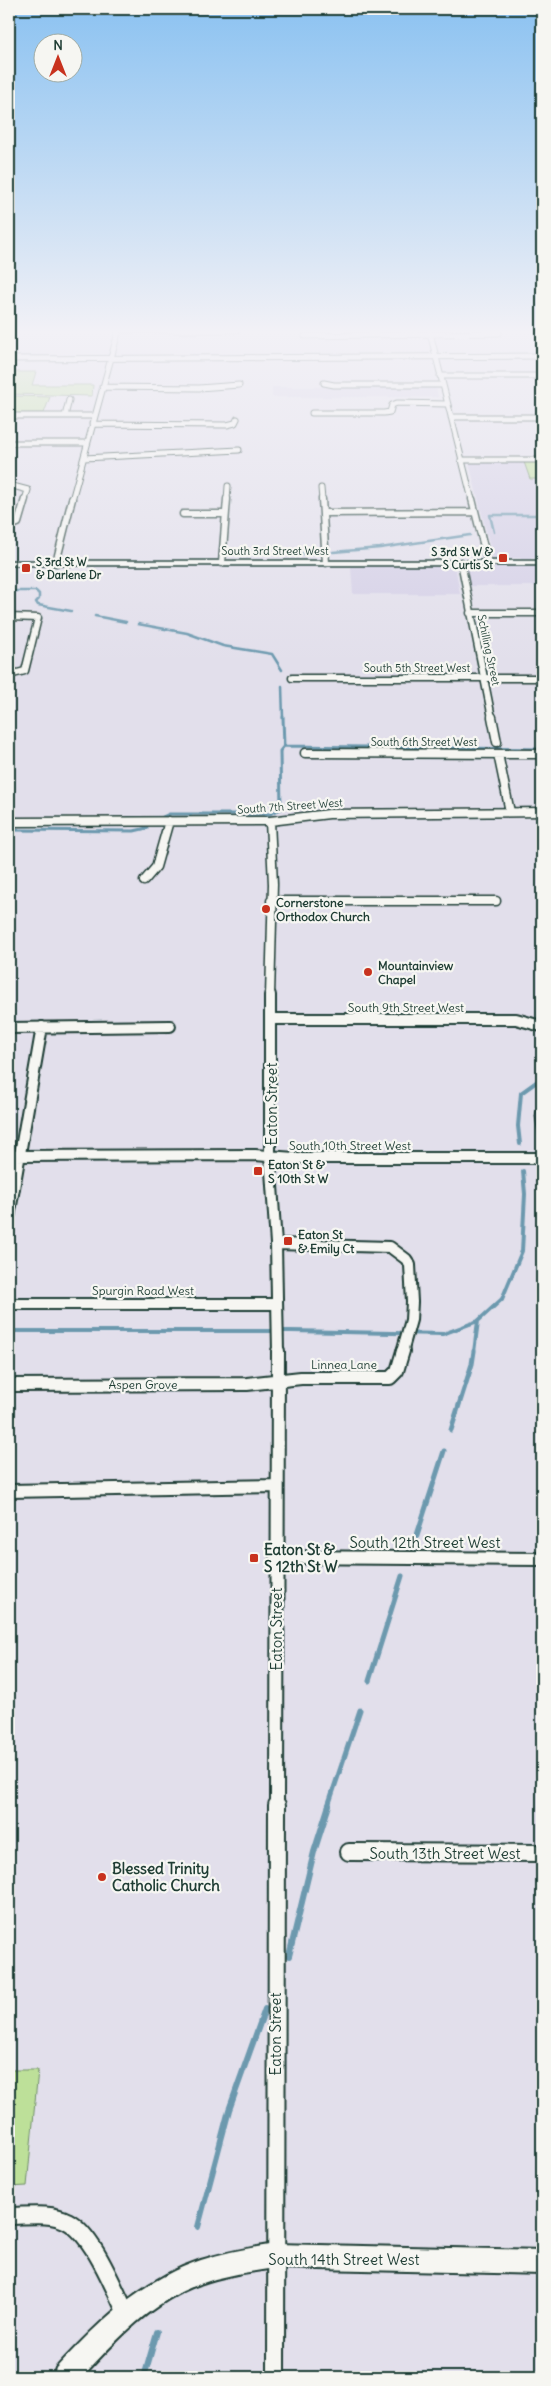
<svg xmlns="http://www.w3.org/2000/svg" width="551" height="2386" font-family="Delius,sans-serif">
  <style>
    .built { fill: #d4cfe6 }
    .green { fill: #bde099; stroke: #6e8e66 }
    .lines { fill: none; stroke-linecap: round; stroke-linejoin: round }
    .stream-far4 { stroke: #6c99ae; stroke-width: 2.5 }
    .stream-far3 { stroke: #6c99ae; stroke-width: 3 }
    .stream-far2 { stroke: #6c99ae; stroke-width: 4 }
    .stream-far1 { stroke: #6c99ae; stroke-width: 5 }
    .stream { stroke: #6c99ae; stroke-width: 6 }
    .street-far5-casing { stroke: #1f3d34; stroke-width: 7 }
    .street-far4-casing { stroke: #1f3d34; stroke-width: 9 }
    .street-far3-casing { stroke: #1f3d34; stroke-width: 11 }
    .street-far2-casing { stroke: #1f3d34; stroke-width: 14 }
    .street-far1-casing { stroke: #1f3d34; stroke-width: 16 }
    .street-casing { stroke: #1f3d34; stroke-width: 20 }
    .secondary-casing { stroke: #1f3d34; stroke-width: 4 }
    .street-far5 { stroke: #f6f6f2; stroke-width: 5 }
    .street-far4 { stroke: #f6f6f2; stroke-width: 6 }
    .street-far3 { stroke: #f6f6f2; stroke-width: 8 }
    .street-far2 { stroke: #f6f6f2; stroke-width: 10 }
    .street-far1 { stroke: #f6f6f2; stroke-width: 12 }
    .street { stroke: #f6f6f2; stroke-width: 16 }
    .secondary { fill: #f6f6f2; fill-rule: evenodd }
    .wall { fill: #9b92bb; stroke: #1f3d34 }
    .building { fill: #b4aada; stroke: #1f3d34 }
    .poi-dot { fill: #c8321e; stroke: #f6f6f2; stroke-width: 2 }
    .labels { text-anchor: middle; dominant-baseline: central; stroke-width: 4.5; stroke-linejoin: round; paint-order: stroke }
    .far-street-label { font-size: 11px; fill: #1f3d34; stroke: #f6f6f2 }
    .far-poi-label { font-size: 11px; font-weight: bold; fill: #1f3d34; stroke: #f6f6f2; text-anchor: end }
    .poi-label { font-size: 12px; font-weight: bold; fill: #1f3d34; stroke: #f6f6f2; text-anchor: start }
    .street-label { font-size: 12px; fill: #1f3d34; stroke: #f6f6f2 }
    .near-street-label { font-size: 15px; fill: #1f3d34; stroke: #f6f6f2 }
    .near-poi-label { font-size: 15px; font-weight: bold; fill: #1f3d34; stroke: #f6f6f2; text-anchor: start }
  </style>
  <rect width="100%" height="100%" fill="#e2dfeb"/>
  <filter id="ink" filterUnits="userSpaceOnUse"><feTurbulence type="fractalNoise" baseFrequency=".02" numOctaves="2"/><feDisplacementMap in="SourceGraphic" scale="10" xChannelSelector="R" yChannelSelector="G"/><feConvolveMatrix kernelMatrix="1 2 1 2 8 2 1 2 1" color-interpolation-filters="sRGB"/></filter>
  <g filter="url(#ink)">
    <path class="built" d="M272,387H436L438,397H272Z
      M469,462H542V558H493Z
      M465,566H542V586H468Z
      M351,567H450L456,571L460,594H353Z"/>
    <path class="green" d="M9,372H36L32,385H93L92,396L9,394Z
      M9,396H12L50,397L44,413H9Z
      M524,462H542V479H530Z
      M9,2070H38L27,2186L9,2187Z"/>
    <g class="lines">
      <path class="stream-far4" d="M494,532L490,515H542
        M333,552L380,548L470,535
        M275,555L314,553
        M9,591H36L39,594V599L36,602L38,605L71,611
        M95,616L126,622
        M138,624L187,633L223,646L272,654L282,670
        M282,686L283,718"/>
      <path class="stream-far3" d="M283,717L284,746
        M158,819L169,814H270L281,809L280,751L284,746L542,749
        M9,830L134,831L147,828"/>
      <path class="stream-far2" d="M520,1144L518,1126L521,1093L542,1078
        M9,1331H291L443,1334L478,1321L502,1299L522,1251L525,1194L523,1171
        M474,1352L478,1321"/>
      <path class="stream-far1" d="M451,1430L472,1364L474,1351
        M415,1541L444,1451
        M369,1681L402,1576
        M328,1806L360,1710"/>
      <path class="stream" d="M289,1956L314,1852L329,1805
        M198,2227L229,2110L265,2009
        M144,2377L157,2332"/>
      <defs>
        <path id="street-far5" d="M429,329L472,500
          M119,330H237
          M305,336L499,333
          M9,359L542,356
          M440,376H542
          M324,383L334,385H443
          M102,387L199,388L239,385
          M312,413H384L390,412L392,405L397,403L447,404
          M9,416H94
          M65,416L69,400
          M451,417H542
          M92,424L227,425L235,423L237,419
          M9,443H87
          M84,458L239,450
          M461,460H542
          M9,485L28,490L25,500
          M321,488L322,500
          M72,500L119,329
          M227,500L228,486"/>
        <path id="street-far4" d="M322,499L326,563
          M472,499L488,563
          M323,513L475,512
          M183,514H225
          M9,526L18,523L25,499
          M461,562L492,718
          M56,563L72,499
          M222,563L227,499
          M470,613H542
          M9,617L38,618L25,671L9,675
          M292,678H542"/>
        <path id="street-far3" d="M492,717L497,742
          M305,753L542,754
          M498,754L510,812
          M270,821L273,884L270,996
          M9,822L270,821L329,814L542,812
          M144,881L156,867L169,821
          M271,901H496"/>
        <path id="street-far2" d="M270,995V1156L276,1244L278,1352
          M271,1019H516L541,1026
          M9,1028L170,1026
          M9,1156L255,1155L294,1158H542
          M9,1217L42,1027
          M276,1244L390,1247L406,1259L410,1265L412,1302L411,1320L402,1352
          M9,1304H277"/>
        <path id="street-far1" d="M9,1385L247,1384L301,1378H390L397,1371L403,1351
          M9,1491L277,1486
          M276,1557L542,1559
          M277,1806L278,1351"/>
        <path id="street" d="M349,1852L542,1853
          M9,2216C27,2216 50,2212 67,2221C93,2234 114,2289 127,2315
          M276,2377L277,1805"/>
        <path id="secondary" d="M9,561H542V565H9Z
          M275,2244L542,2250V2274L275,2268C250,2272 224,2275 200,2284C153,2300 115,2341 82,2377H53L56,2368C98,2323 141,2280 201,2260C225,2252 250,2248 275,2244Z"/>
      </defs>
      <use href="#street-far5" class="street-far5-casing"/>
      <use href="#street-far4" class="street-far4-casing"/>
      <use href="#street-far3" class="street-far3-casing"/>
      <use href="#street-far2" class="street-far2-casing"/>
      <use href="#street-far1" class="street-far1-casing"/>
      <use href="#street" class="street-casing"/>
      <use href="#secondary" class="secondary-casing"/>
      <use href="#street-far5" class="street-far5"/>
      <use href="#street-far4" class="street-far4"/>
      <use href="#street-far3" class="street-far3"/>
      <use href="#street-far2" class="street-far2"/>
      <use href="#street-far1" class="street-far1"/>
      <use href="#street" class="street"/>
      <use href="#secondary" class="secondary"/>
    </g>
    <path class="wall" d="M537,1108H542V1140H539L535,1116Z"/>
    <path class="building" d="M537,1108H542V1131H541Z"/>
  </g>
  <linearGradient id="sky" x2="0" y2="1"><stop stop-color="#8bc2f1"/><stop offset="0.5" stop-color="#f2f1f6"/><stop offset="1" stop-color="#f2f1f6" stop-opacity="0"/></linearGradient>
  <rect width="551" height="663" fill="url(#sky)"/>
  <g class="poi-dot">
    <rect x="498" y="553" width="10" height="10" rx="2.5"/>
    <rect x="21" y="563" width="10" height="10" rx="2.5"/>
    <circle cx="266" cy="909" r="5"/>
    <circle cx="368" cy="972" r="5"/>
    <rect x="253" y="1166" width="10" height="10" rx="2.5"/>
    <rect x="283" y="1236" width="10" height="10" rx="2.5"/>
    <rect x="249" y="1553" width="10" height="10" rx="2.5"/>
    <circle cx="102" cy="1877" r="5"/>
  </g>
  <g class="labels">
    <g class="far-street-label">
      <text x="275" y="551">South 3rd Street West</text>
      <text transform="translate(489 650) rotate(78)">Schilling Street</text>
      <text x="417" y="668">South 5th Street West</text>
      <text x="424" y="742">South 6th Street West</text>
      <text transform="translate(290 806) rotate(-4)">South 7th Street West</text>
    </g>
    <g class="far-poi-label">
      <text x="493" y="552">S 3rd St W &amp;<tspan x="493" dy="13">S Curtis St</tspan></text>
      <text x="36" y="562" text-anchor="start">S 3rd St W<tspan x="36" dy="13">&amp; Darlene Dr</tspan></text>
    </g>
    <g class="poi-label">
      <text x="276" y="902">Cornerstone<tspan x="276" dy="14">Orthodox Church</tspan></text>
      <text x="378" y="965">Mountainview<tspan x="378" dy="14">Chapel</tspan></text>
      <text x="268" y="1164">Eaton St &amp;<tspan x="268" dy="14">S 10th St W</tspan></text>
      <text x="298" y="1234">Eaton St<tspan x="298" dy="14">&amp; Emily Ct</tspan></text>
    </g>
    <g class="street-label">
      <text x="406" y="1007">South 9th Street West</text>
      <text x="350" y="1145">South 10th Street West</text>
      <text x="143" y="1290">Spurgin Road West</text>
      <text x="344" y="1364">Linnea Lane</text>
      <text x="143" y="1384">Aspen Grove</text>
    </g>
    <g class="near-street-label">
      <text transform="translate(271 1104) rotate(-90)">Eaton Street</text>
      <text x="425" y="1542">South 12th Street West</text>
      <text transform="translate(276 1629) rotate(-90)">Eaton Street</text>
      <text x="445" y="1853">South 13th Street West</text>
      <text transform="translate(275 2034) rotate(-90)">Eaton Street</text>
      <text x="344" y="2259">South 14th Street West</text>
    </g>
    <g class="near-poi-label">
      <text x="264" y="1549">Eaton St &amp;<tspan x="264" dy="17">S 12th St W</tspan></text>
      <text x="112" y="1868">Blessed Trinity<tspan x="112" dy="17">Catholic Church</tspan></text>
    </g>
  </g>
  <rect width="551" height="2386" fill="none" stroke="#f6f6f2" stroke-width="30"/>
  <rect x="15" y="15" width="521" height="2356" fill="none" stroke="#1f3d34" stroke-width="2" filter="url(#ink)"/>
  <g transform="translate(58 58)"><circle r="24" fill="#f6f6f2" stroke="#a0aca6"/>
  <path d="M0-4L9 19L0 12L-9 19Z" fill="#c8321e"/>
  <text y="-8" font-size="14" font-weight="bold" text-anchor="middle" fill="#1f3d34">N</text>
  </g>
</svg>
